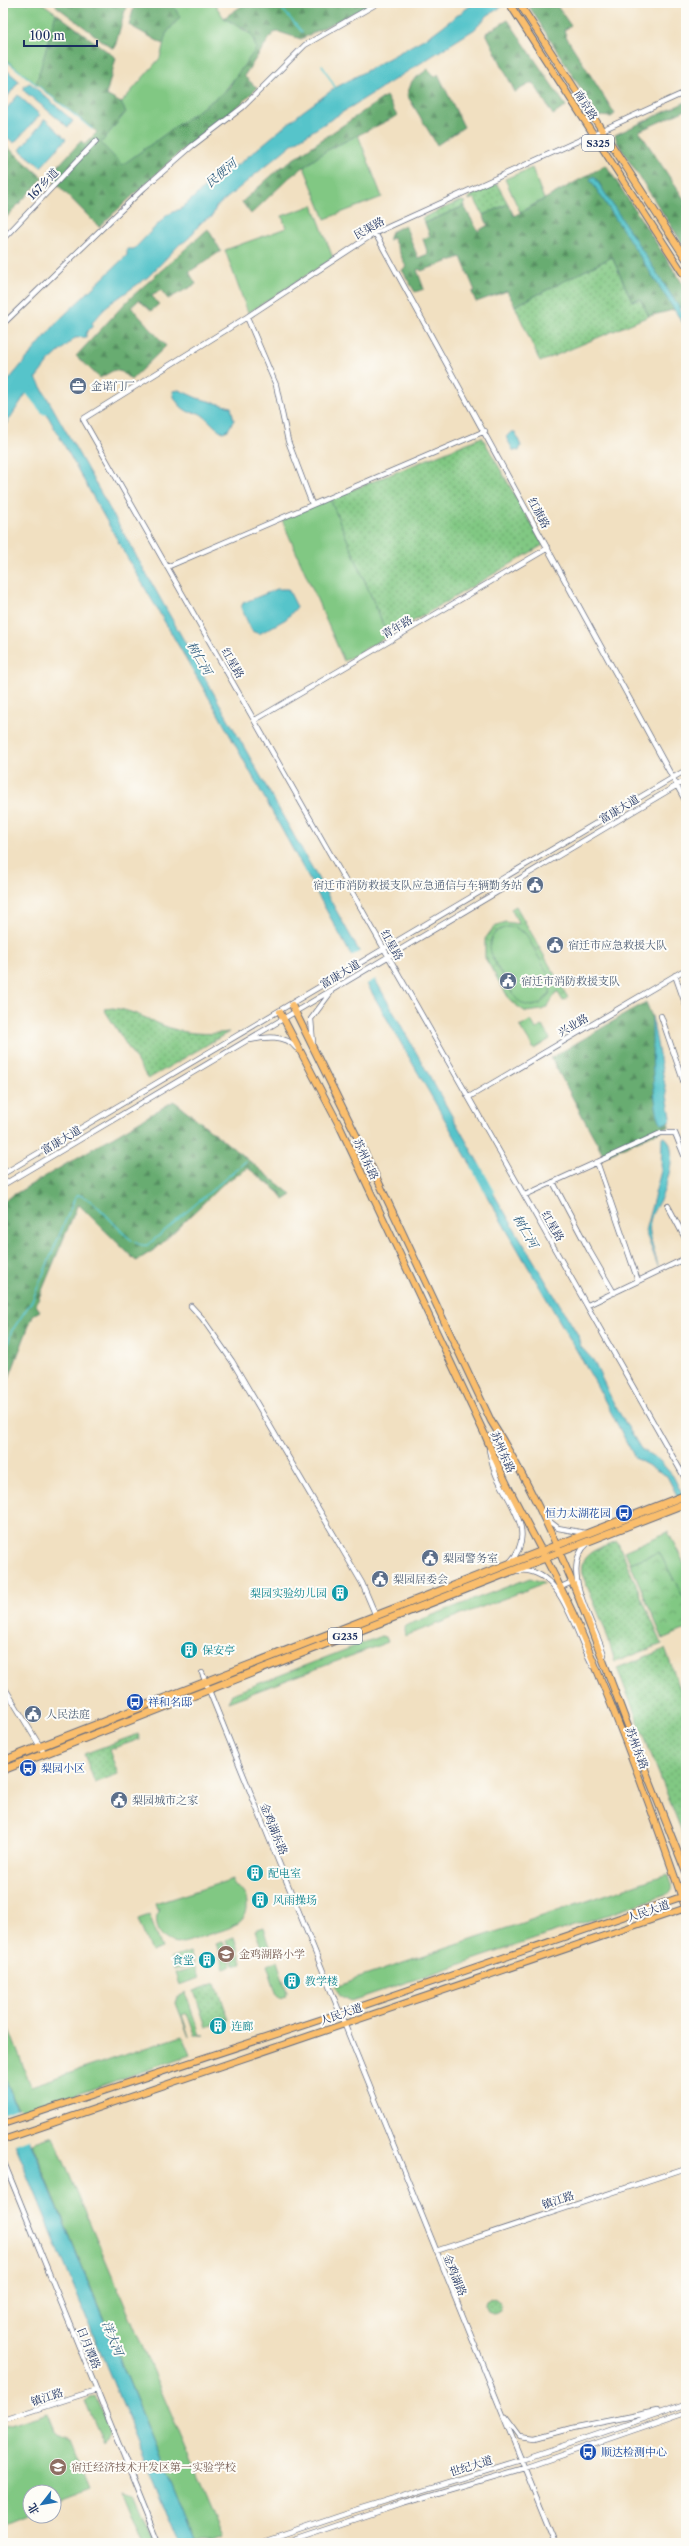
<svg xmlns="http://www.w3.org/2000/svg" width="689" height="2546" font-family="'Libre Caslon Text','Noto Serif SC',serif">
  <style>
    .grass { fill: url(#grass-dots); stroke: #4e7c70 }
    .forest { fill: url(#forest-firs); stroke: #426e68 }
    .park { fill: url(#park-crowns); stroke: #4e7c70; fill-rule: evenodd }
    .garden { fill: #81c883; stroke: #4e7c70 }
    .water { fill: #56c4ca; stroke: #387a94 }
    .pier { fill: #f1e0c1 }
    .lines { fill: none; stroke-linecap: round; stroke-linejoin: round }
    .stream { stroke: #56c4ca; stroke-width: 1.5 }
    .river { stroke: #56c4ca; stroke-width: 9 }
    .minor-casing { stroke: #666d81; stroke-width: 6 }
    .major-casing { stroke: #666d81; stroke-width: 8 }
    .highway-casing { stroke: #666d81; stroke-width: 9 }
    .minor { stroke: #fff; stroke-width: 4.5 }
    .major { stroke: #fabe6d; stroke-width: 6 }
    .highway { stroke: #fabe6d; stroke-width: 7 }
    .labels { text-anchor: middle; dominant-baseline: central; stroke-width: 4; stroke-linejoin: round; paint-order: stroke }
    .shield { fill: #fdfcf7; stroke: #5f6c8c; stroke-width: 1 }
    .shield-label { font-size: 10px; font-weight: bold; fill: #1b2f5e }
    .street-label { font-size: 11px; fill: #1b2f5e; stroke: #fdfcf7 }
    .service-label { font-size: 11px; fill: #4e5e75; stroke: #fdfcf7; text-anchor: start }
    .transit-label { font-size: 11px; fill: #164399; stroke: #fdfcf7; text-anchor: start }
    .culture-label { font-size: 11px; fill: #0d838f; stroke: #fdfcf7; text-anchor: start }
    .education-label { font-size: 11px; fill: #785e54; stroke: #fdfcf7; text-anchor: start }
    .water-label { font-size: 12px; font-style: italic; fill: #2d5c7e; stroke: #fdfcf7 }
  </style>
  <defs>
    <pattern id="grass-dots" width="8" height="8" patternUnits="userSpaceOnUse"><rect width="8" height="8" fill="#81c883"/><path d="M2 2h.1M6 6h.1" fill="none" stroke="#69a36e" stroke-width="1.8" stroke-linecap="round"/></pattern>
    <pattern id="forest-firs" width="22" height="20" patternUnits="userSpaceOnUse"><rect width="22" height="20" fill="#68ac71"/><path d="M5 1l3.5 6h-7zM16 11l3.5 6h-7z" fill="#558c60"/></pattern>
    <pattern id="park-crowns" width="20" height="18" patternUnits="userSpaceOnUse"><rect width="20" height="18" fill="#81c883"/><path d="M2 6a3 3 0 1 1 6 0M12 15a3 3 0 1 1 6 0" fill="none" stroke="#69a36e"/></pattern>
  </defs>
  <rect width="100%" height="100%" fill="#fdfcf7"/>
  <filter id="ink" filterUnits="userSpaceOnUse"><feTurbulence type="fractalNoise" baseFrequency=".025" numOctaves="2"/><feDisplacementMap in="SourceGraphic" scale="8" xChannelSelector="R" yChannelSelector="G"/><feConvolveMatrix kernelMatrix="1 2 1 2 8 2 1 2 1" color-interpolation-filters="sRGB"/></filter>
  <filter id="wash" filterUnits="userSpaceOnUse"><feTurbulence type="fractalNoise" baseFrequency=".012" numOctaves="4" result="noise"/><feDisplacementMap in="SourceGraphic" scale="16" xChannelSelector="R" yChannelSelector="G"/><feGaussianBlur stdDeviation="0.9" result="paint"/><feColorMatrix in="noise" values="0 0 0 0 0 0 0 0 0 0 0 0 0 0 0 0 0 1.4 0 .05"/><feComposite in="paint" operator="in"/></filter>
  <g filter="url(#wash)">
    <rect width="100%" height="100%" fill="#f1e0c1"/>
    <path class="grass" d="M497,184L508,204L483,215L474,198L469,200V197Z
      M460,201L466,202L463,204L464,206L425,223L422,218Z
      M612,257L632,301L640,299L649,316L540,362L515,306Z
      M482,437L543,545L388,636L330,499Z
      M113,1008C131,1010 145,1018 162,1025C183,1034 206,1035 229,1032L148,1079L104,1009Z
      M617,1541L662,1644L615,1662L605,1629L582,1574C578,1552 601,1548 617,1541Z
      M665,1649L681,1691L686,1689V1842L617,1668Z
      M138,1734L140,1739L109,1750L118,1774L95,1783L84,1754Z
      M216,1983L229,2020L206,2027L194,1991Z
      M485 2306a8 8 0 1 1 16 0a8 8 0 1 1-16 0Z"/>
    <path class="forest" d="M56,3H127L115,47L112,48L56,6Z
      M135,3H172L180,17L166,34V41L163,44L129,25Z
      M246,3H292L297,9L306,3H365L367,6L301,39L279,32L273,33L244,76L257,88L242,103L182,150L99,227L49,176L81,141L85,144L97,132L36,84L56,13L116,58L106,95L121,103L126,112L120,118L122,165L224,92L230,86L255,41L248,31L224,18Z
      M527,3H555L571,26L564,30L567,38L615,114L611,117L598,116Z
      M508,20L566,106L553,115L533,82L515,92L486,33Z
      M428,69L436,77L438,74L464,127L437,145L407,95L412,81Z
      M386,96L397,116L326,151L290,177L251,214L242,202L280,168Z
      M686,102V110L639,131L686,202V249L617,142L615,135Z
      M3,143L43,178L3,221Z
      M606,165L686,289V308L685,307L649,316L640,299L632,301L612,257L515,306L507,291L476,302L472,292L475,291L461,257L421,271L420,269L417,270L424,289L415,292L402,270L406,267L393,238L388,240L391,232L405,225L418,258L428,254L423,239L430,236L425,223L464,206L478,231L488,225L483,215L508,204L514,216Z
      M208,229L221,251L189,272L196,284L168,299L161,290L151,295L159,304L151,311L139,300L131,307L166,346L131,380L122,372L114,370L100,378L76,356L129,299Z
      M646,1002L652,1017L669,1127L604,1156L551,1058Z
      M174,1101L292,1195L284,1200L280,1193L248,1168L223,1184L157,1248L136,1261L78,1204L36,1305L40,1311L33,1315L3,1394V1201Z"/>
    <path class="park" d="M516,906L568,998L563,1001L557,991L548,1006L542,1010L526,1012L511,1002L485,958V939L493,928L505,922L519,924L511,909ZM523,931L551,980L550,993L534,1006C512,1005 502,974 492,957Z
      M659,1552L686,1602V1629L663,1639L630,1563Z"/>
    <path class="garden" d="M3,3H42L56,13L36,84L3,57Z
      M172,3H214L224,18L252,35L256,49L224,92L122,165L101,143L126,112L121,103L160,58L166,34L180,17Z
      M358,135L382,197L325,219L304,167L326,151Z
      M532,168L544,199L520,212L505,179Z
      M313,205L333,258L248,313L225,250L286,228L282,216Z
      M330,499L388,636L344,661L282,520Z
      M507,927H514L526,934L551,980L550,993L540,1004C533,1006 528,1007 522,1003C514,999 510,988 505,980C495,963 476,936 507,927Z
      M531,1020L536,1029L543,1026L550,1039L534,1049L520,1027Z
      M668,1532L686,1567V1602L659,1552L630,1563L624,1551Z
      M530,1578L545,1583L405,1636L404,1629L407,1625Z
      M381,1636L386,1637L388,1642L228,1702L232,1694Z
      M667,1874C671,1883 675,1888 666,1895L351,2001L340,1995L335,1986Z
      M233,1879V1885C241,1889 247,1895 247,1904C249,1927 221,1930 204,1936C196,1938 186,1944 178,1943C160,1942 152,1924 159,1909L157,1910L155,1904Z
      M149,1915L162,1948L151,1952L138,1919Z
      M264,1927L272,1953L264,1955L255,1930Z
      M234,1937L242,1963L234,1965L226,1940Z
      M223,1941L232,1966L224,1969L216,1943Z
      M190,1952L194,1963L174,1970L170,1959Z
      M277,1961L287,1992L286,1996L281,1998L277,1995L267,1965Z
      M195,1967L199,1978L179,1985L175,1973Z
      M185,1992L200,2035H205H195L187,2013L182,2015L189,2037L176,2003L178,1996Z
      M3,2014L31,2086L182,2036L190,2055L20,2114L3,2074Z
      M53,2136L224,2539L213,2543H195L32,2143Z
      M95,2396L110,2432L104,2444L85,2401Z
      M48,2413L56,2433L69,2438L90,2489L54,2503V2492H30V2513L3,2524V2427Z
      M122,2490L134,2493L154,2543H144Z"/>
    <path class="water" d="M474,3H508L488,15L475,29L292,144L216,207L212,217C197,219 194,239 180,244L148,277L108,305L92,323L93,326L86,333V337L75,338L49,361L36,378L483,1171L484,1176L479,1179L367,984L216,710L124,552L31,386L3,429V389L7,382L59,320L127,255V249H134L167,215L182,208L215,178L239,164L302,112L335,88L431,35Z
      M3,67L19,81L3,103Z
      M30,83L73,121L68,127L24,91V86Z
      M18,95L40,115L14,143L3,134V113Z
      M45,119L66,139L41,167L20,150Z
      M594,176L686,318V328L590,179Z
      M179,390L197,398L231,407L234,420L228,430L223,432C214,428 208,418 199,413C196,412 192,413 189,412C182,409 173,400 173,391Z
      M511,432H515L521,446L519,451L513,450L506,437Z
      M277,589H288L297,607L286,619L259,634L252,631L241,608L243,603Z
      M652,1017L671,1117L670,1121L663,1124C651,1118 652,1034 652,1017Z
      M662,1137H665C679,1148 667,1184 661,1198C658,1204 653,1211 651,1217C646,1232 655,1252 658,1266L645,1231L661,1171Z
      M486,1181L578,1335L580,1346L593,1360L614,1404L641,1449L659,1460L673,1476L686,1502V1513L667,1476L635,1458L595,1382L488,1198L481,1184Z
      M3,2074L17,2109L195,2543H179L18,2151L3,2112Z"/>
    <path class="pier" d="M362,950L377,978L365,985L350,957Z
      M19,2108L31,2138L13,2145L3,2114Z"/>
    <g class="lines">
      <path class="stream" d="M277,3L302,32
        M3,58L92,129
        M322,65L336,89
        M3,1366L11,1332L32,1301L75,1198L78,1195C102,1199 126,1250 148,1245L246,1161"/>
      <path class="river" d="M21,380L45,410
        M476,1167L490,1192"/>
    </g>
  </g>
  <g filter="url(#ink)">
    <g class="lines">
      <defs>
        <path id="minor" d="M686,92L375,233L247,317L83,419L686,1480
          M375,233L686,802
          M3,239L96,141
          M247,317L276,385L288,441L312,504
          M3,324L144,188L192,146L243,107L305,45L378,3
          M167,567L485,431
          M255,720L548,548
          M675,975L686,1006
          M661,1016L686,1089
          M250,1040C265,1037 286,1034 296,1048
          M313,1043L311,1019L331,992
          M469,1097L686,969
          M597,1162L638,1281
          M3,1174L686,770
          M553,1182L589,1250L614,1293
          M3,1185L686,780
          M525,1195L661,1133H675L686,1160
          M668,1206L686,1240
          M588,1305L686,1258
          M191,1306L202,1318L232,1361L362,1583L376,1616
          M489,1450C491,1459 493,1468 497,1477C510,1504 537,1534 510,1562
          M545,1518L558,1528L585,1533
          M588,1543C557,1569 596,1625 604,1655
          M517,1571C562,1564 576,1637 593,1666
          M561,1587L572,1582
          M202,1673L555,2543
          M3,1685L44,1753
          M3,2160L159,2543
          M436,2251L686,2168
          M506,2417L520,2436L535,2438L572,2428L657,2411
          M3,2420L96,2390
          M260,2543L352,2512L521,2460L686,2404
          M285,2543L401,2504L524,2468L686,2412"/>
        <path id="major" d="M509,3L686,278
          M519,3L686,259
          M292,1005L366,1155L491,1421C550,1514 587,1618 626,1721C646,1772 666,1822 686,1873
          M280,1012L340,1127L485,1435C511,1501 551,1561 579,1627C619,1720 654,1815 686,1910
          M3,2124L362,2006L684,1896
          M3,2140L686,1908"/>
        <path id="highway" d="M3,1761L686,1495
          M3,1770L686,1503"/>
      </defs>
      <use href="#minor" class="minor-casing"/>
      <use href="#major" class="major-casing"/>
      <use href="#highway" class="highway-casing"/>
      <use href="#minor" class="minor"/>
      <use href="#major" class="major"/>
      <use href="#highway" class="highway"/>
    </g>
  </g>
  <defs>
    <symbol id="office-disc" viewBox="-11 -11 22 22"><circle r="9.5" fill="#5c6f8a" stroke="#fdfcf7"/><path d="M-6-3h4V-5.5h4V-3h4V5H-6ZM-1-4.5V-3h2v-1.5ZM-6 0V1H6V0Z" fill="#fff"/></symbol>
    <symbol id="civic-disc" viewBox="-11 -11 22 22"><circle r="9.5" fill="#5c6f8a" stroke="#fdfcf7"/><path d="M-.6-6.5H3V-4.5H.6V-3L4-1V1h2V6H-6V1h2V-1L-.6-3ZM-1.2 2.5V6h2.4V2.5Z" fill="#fff"/></symbol>
    <symbol id="bus-disc" viewBox="-11 -11 22 22"><circle r="9.5" fill="#1a4fb4" stroke="#fdfcf7"/><path d="M-5-6H5V4H4V6H2V4H-2V6H-4V4H-5ZM-3.5-4V0h7V-4ZM-3.5 1.2v1.5H-2V1.2ZM2 1.2v1.5H3.5V1.2Z" fill="#fff"/></symbol>
    <symbol id="building-disc" viewBox="-11 -11 22 22"><circle r="9.5" fill="#0f9aa8" stroke="#fdfcf7"/><path d="M-4-6H4V6H1V3H-1V6H-4ZM-2.5-4.3h1.7v1.8h-1.7ZM.8-4.3h1.7v1.8H.8ZM-2.5-1h1.7V.8h-1.7ZM.8-1h1.7V.8H.8Z" fill="#fff"/></symbol>
    <symbol id="school-disc" viewBox="-11 -11 22 22"><circle r="9.5" fill="#8d6e63" stroke="#fdfcf7"/><path d="M0-5L7-2L0 1L-7-2ZM-4 1L0 2.5L4 1V4Q0 6-4 4Z" fill="#fff"/></symbol>
  </defs>
  <g fill-rule="evenodd">
    <use href="#office-disc" x="68" y="376" width="20" height="20"/>
    <use href="#civic-disc" x="525" y="875" width="20" height="20"/>
    <use href="#civic-disc" x="545" y="935" width="20" height="20"/>
    <use href="#civic-disc" x="498" y="971" width="20" height="20"/>
    <use href="#bus-disc" x="614" y="1503" width="20" height="20"/>
    <use href="#civic-disc" x="420" y="1548" width="20" height="20"/>
    <use href="#civic-disc" x="370" y="1569" width="20" height="20"/>
    <use href="#building-disc" x="330" y="1583" width="20" height="20"/>
    <use href="#building-disc" x="179" y="1640" width="20" height="20"/>
    <use href="#bus-disc" x="125" y="1692" width="20" height="20"/>
    <use href="#civic-disc" x="23" y="1704" width="20" height="20"/>
    <use href="#bus-disc" x="18" y="1758" width="20" height="20"/>
    <use href="#civic-disc" x="109" y="1790" width="20" height="20"/>
    <use href="#building-disc" x="245" y="1863" width="20" height="20"/>
    <use href="#building-disc" x="250" y="1890" width="20" height="20"/>
    <use href="#school-disc" x="216" y="1944" width="20" height="20"/>
    <use href="#building-disc" x="197" y="1950" width="20" height="20"/>
    <use href="#building-disc" x="282" y="1971" width="20" height="20"/>
    <use href="#building-disc" x="208" y="2016" width="20" height="20"/>
    <use href="#bus-disc" x="578" y="2442" width="20" height="20"/>
    <use href="#school-disc" x="48" y="2457" width="20" height="20"/>
  </g>
  <g class="labels">
    <g class="shield">
      <rect x="582" y="135" width="32" height="16" rx="3"/>
      <rect x="328" y="1628" width="34" height="16" rx="3"/>
    </g>
    <g class="shield-label">
      <text x="598" y="143">S325</text>
      <text x="345" y="1636">G235</text>
    </g>
    <g class="street-label">
      <text transform="translate(586 105) rotate(58)">南京路</text>
      <text transform="translate(43 184) rotate(-46)">167乡道</text>
      <text transform="translate(369 228) rotate(-29)">民渠路</text>
      <text transform="translate(539 513) rotate(62)">红旗路</text>
      <text transform="translate(397 627) rotate(-30)">青年路</text>
      <text transform="translate(233 663) rotate(60)">红星路</text>
      <text transform="translate(619 809) rotate(-31)">富康大道</text>
      <text transform="translate(392 945) rotate(61)">红星路</text>
      <text transform="translate(340 974) rotate(-31)">富康大道</text>
      <text transform="translate(573 1025) rotate(-30)">兴业路</text>
      <text transform="translate(61 1140) rotate(-31)">富康大道</text>
      <text transform="translate(366 1159) rotate(65)">苏州东路</text>
      <text transform="translate(553 1226) rotate(60)">红星路</text>
      <text transform="translate(503 1452) rotate(66)">苏州东路</text>
      <text transform="translate(637 1748) rotate(69)">苏州东路</text>
      <text transform="translate(274 1829) rotate(68)">金鸡湖东路</text>
      <text transform="translate(648 1911) rotate(-19)">人民大道</text>
      <text transform="translate(341 2014) rotate(-19)">人民大道</text>
      <text transform="translate(558 2200) rotate(-18)">镇江路</text>
      <text transform="translate(455 2275) rotate(68)">金鸡湖路</text>
      <text transform="translate(89 2348) rotate(68)">日月潭路</text>
      <text transform="translate(47 2397) rotate(-18)">镇江路</text>
      <text transform="translate(471 2466) rotate(-17)">世纪大道</text>
    </g>
    <g class="service-label">
      <text x="91" y="386">金诺门厂</text>
      <text x="522" y="885" text-anchor="end">宿迁市消防救援支队应急通信与车辆勤务站</text>
      <text x="568" y="945">宿迁市应急救援大队</text>
      <text x="521" y="981">宿迁市消防救援支队</text>
      <text x="443" y="1558">梨园警务室</text>
      <text x="393" y="1579">梨园居委会</text>
      <text x="46" y="1714">人民法庭</text>
      <text x="132" y="1800">梨园城市之家</text>
    </g>
    <g class="transit-label">
      <text x="611" y="1513" text-anchor="end">恒力太湖花园</text>
      <text x="148" y="1702">祥和名邸</text>
      <text x="41" y="1768">梨园小区</text>
      <text x="601" y="2452">顺达检测中心</text>
    </g>
    <g class="culture-label">
      <text x="327" y="1593" text-anchor="end">梨园实验幼儿园</text>
      <text x="202" y="1650">保安亭</text>
      <text x="268" y="1873">配电室</text>
      <text x="273" y="1900">风雨操场</text>
      <text x="194" y="1960" text-anchor="end">食堂</text>
      <text x="305" y="1981">教学楼</text>
      <text x="231" y="2026">连廊</text>
    </g>
    <g class="education-label">
      <text x="239" y="1954">金鸡湖路小学</text>
      <text x="71" y="2467">宿迁经济技术开发区第一实验学校</text>
    </g>
    <g class="water-label">
      <text transform="translate(221 173) rotate(-40)">民便河</text>
      <text transform="translate(200 658) rotate(60)">树仁河</text>
      <text transform="translate(526 1231) rotate(60)">树仁河</text>
      <text transform="translate(113 2338) rotate(68)">洋大河</text>
    </g>
  </g>
  <rect width="689" height="2546" fill="none" stroke="#fdfcf7" stroke-width="16"/>
  <g transform="translate(42 2504) rotate(239)"><circle r="19" fill="#fdfcf7" stroke="#a3aaba"/>
  <path d="M0-3L7 15L0 10L-7 15Z" fill="#1f6fb2"/>
  <text y="-6" font-size="11" font-weight="bold" text-anchor="middle" fill="#1b2f5e">北</text>
  </g>
  <path d="M24 40v6h73v-6" fill="none" stroke="#1b2f5e" stroke-width="2"/>
  <text x="30" y="40" font-size="12" fill="#1b2f5e" stroke="#fdfcf7" stroke-width="3" paint-order="stroke">100 m</text>
</svg>
